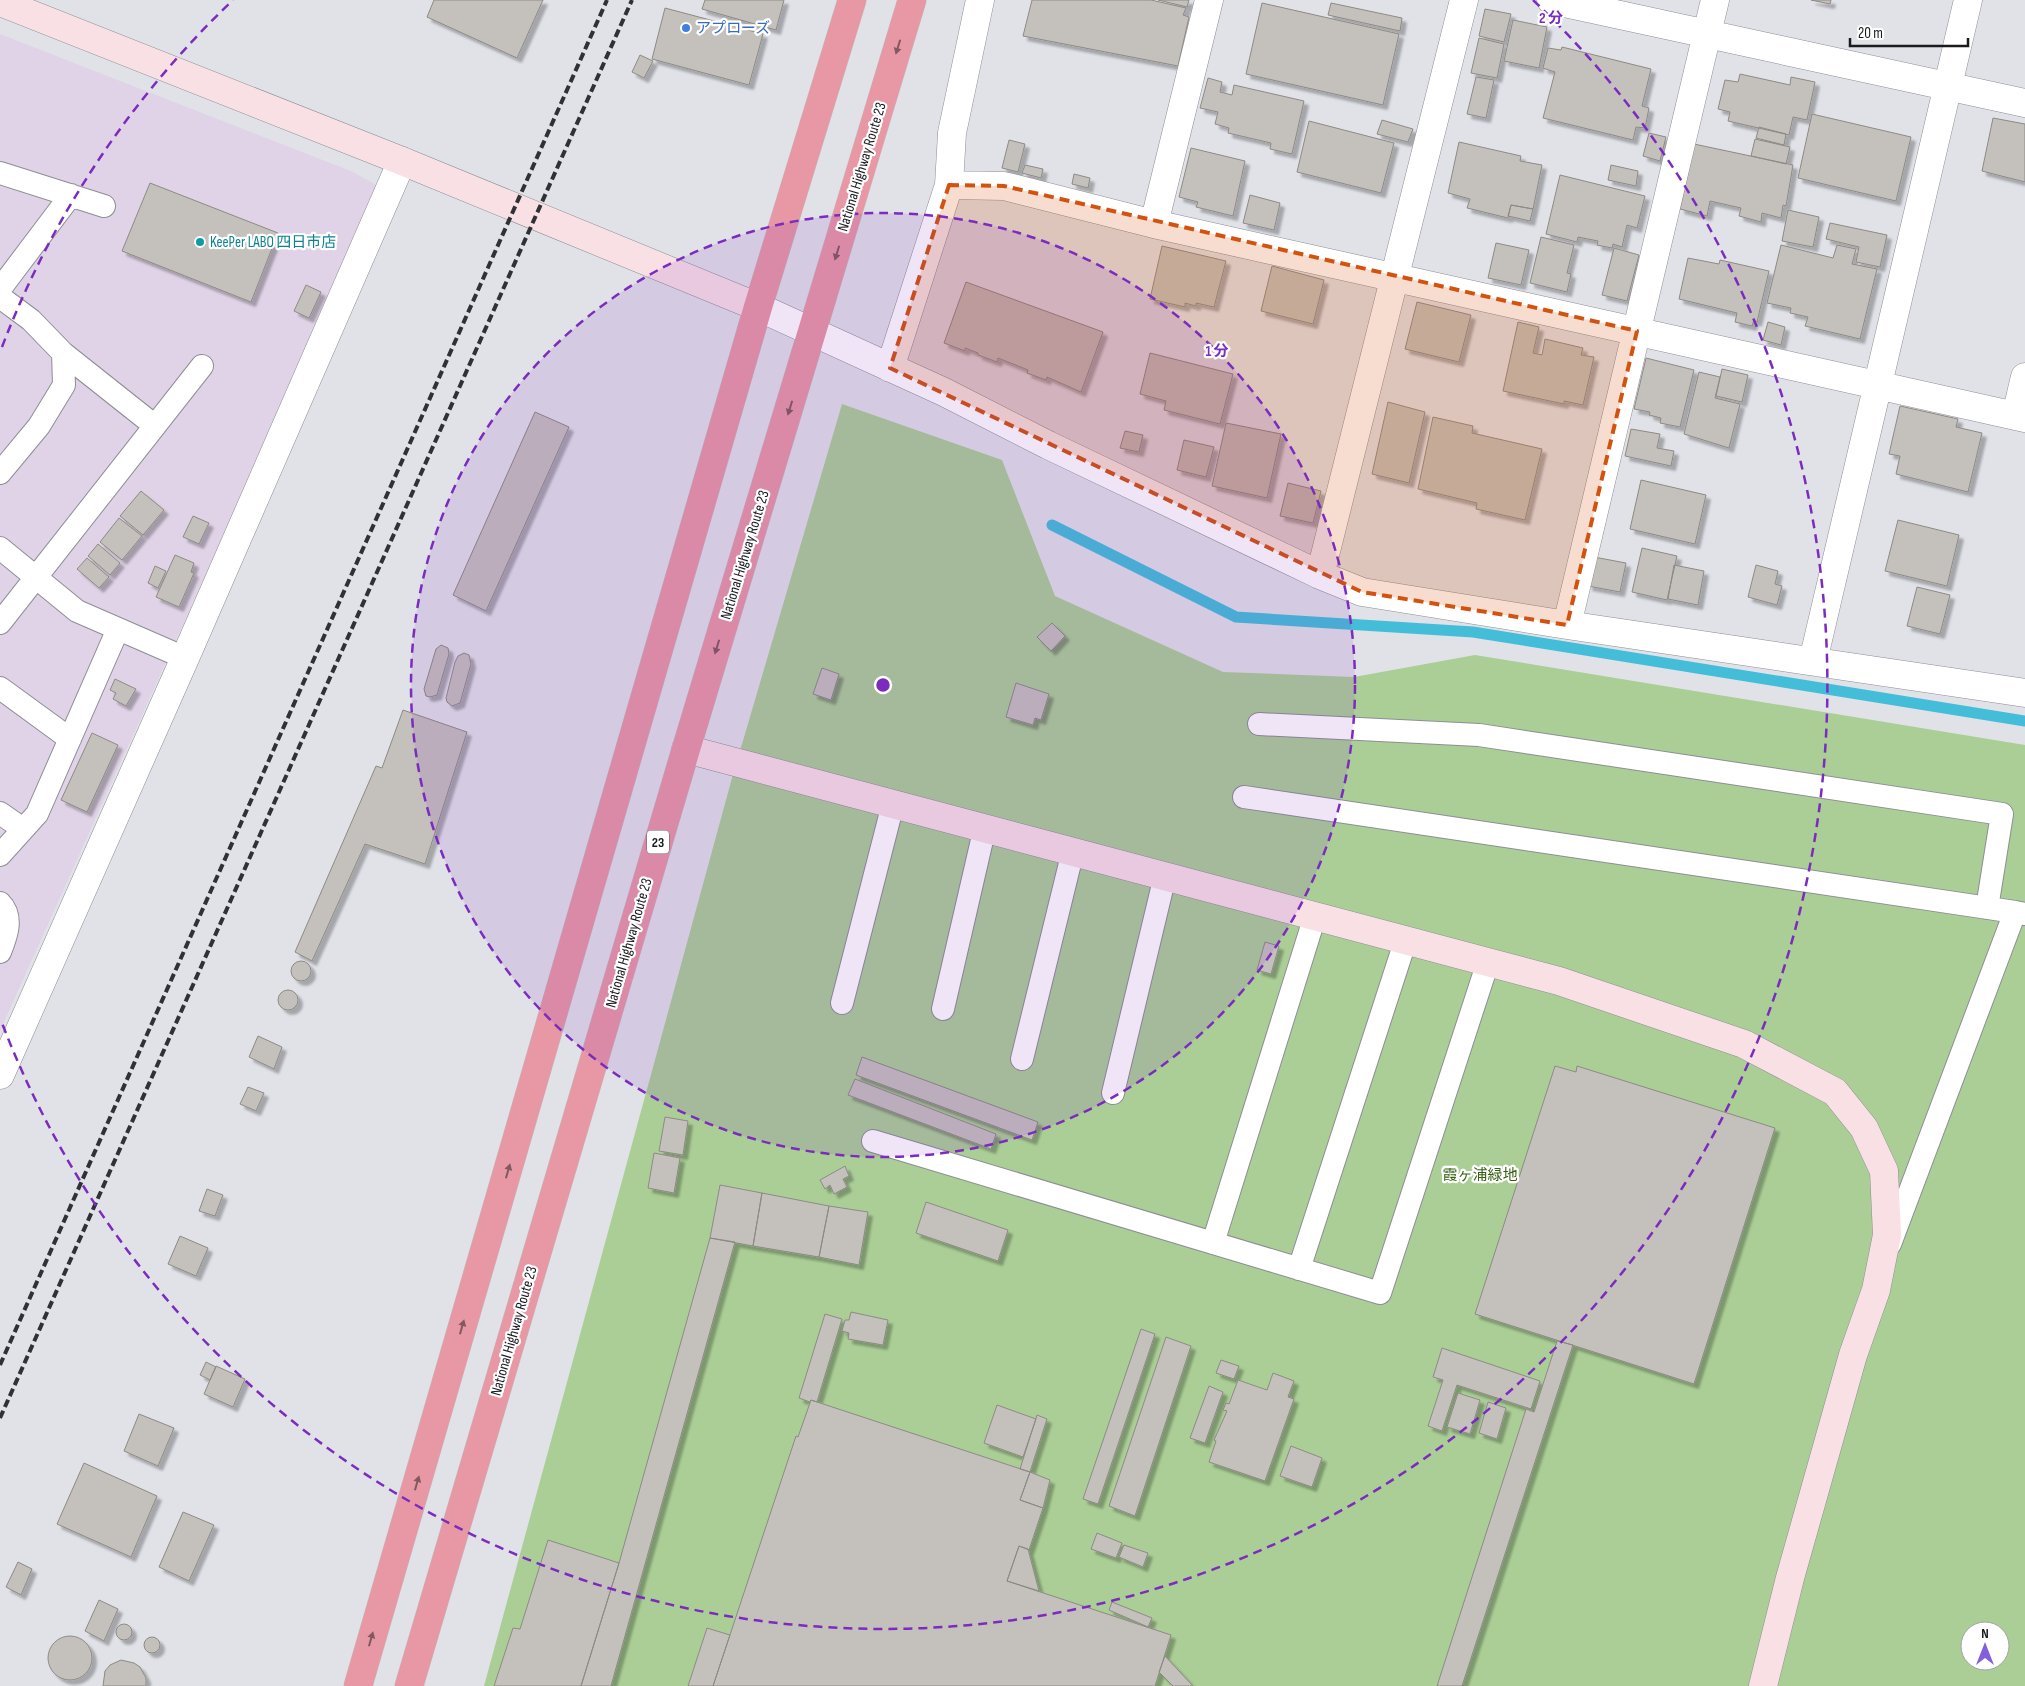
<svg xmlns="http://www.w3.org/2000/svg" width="2025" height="1686" font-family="'Sofia Sans Condensed','Noto Sans JP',sans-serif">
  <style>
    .commercial { fill: #e0d3e7 }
    .green { fill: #abce96; fill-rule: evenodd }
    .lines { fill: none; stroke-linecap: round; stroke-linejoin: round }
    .stream { stroke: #44bed8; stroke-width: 11 }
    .building { fill: #c4c0bb; stroke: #8d8a85; filter: url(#shadow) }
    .lane-casing { stroke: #8d8e94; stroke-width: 24 }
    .street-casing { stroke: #8d8e94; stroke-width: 29 }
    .secondary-casing { stroke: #8d8e94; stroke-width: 29 }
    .highway-casing { stroke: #bfbfc0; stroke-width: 29 }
    .lane { stroke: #fff; stroke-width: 22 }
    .street { stroke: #fff; stroke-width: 28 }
    .secondary { stroke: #f8e0e4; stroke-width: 28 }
    .highway { stroke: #e898a4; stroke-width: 28 }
    .rail { stroke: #303134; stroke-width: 4; stroke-dasharray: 8 4; stroke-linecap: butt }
    .oneway { fill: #815a60 }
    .marked { fill: #d3530e; fill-opacity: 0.2; stroke: #d3530e; stroke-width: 4; stroke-dasharray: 10 6; stroke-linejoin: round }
    .ring { fill: none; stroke: #7b2cbf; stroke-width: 2.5; stroke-dasharray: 9 6 }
    .shop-dot { fill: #3f7fe0; stroke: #fff; stroke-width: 2 }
    .culture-dot { fill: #0f9aa8; stroke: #fff; stroke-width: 2 }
    .labels { text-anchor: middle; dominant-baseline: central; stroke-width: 4.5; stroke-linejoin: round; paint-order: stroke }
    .shield { fill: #fff; stroke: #5f5f61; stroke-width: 1 }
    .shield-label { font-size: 14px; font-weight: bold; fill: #1a1b1d }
    .shop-label { font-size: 15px; fill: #366cbe; stroke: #fff; text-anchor: start }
    .street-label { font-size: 15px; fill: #1a1b1d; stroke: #fff }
    .culture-label { font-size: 15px; fill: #0d838f; stroke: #fff; text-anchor: start }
    .park-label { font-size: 15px; fill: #376015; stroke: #fff }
    .centre { fill: #7b2cbf; stroke: #fff; stroke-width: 2.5 }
    .ring-label { font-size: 15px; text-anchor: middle; font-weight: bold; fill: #7b2cbf; stroke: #fff; stroke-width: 4.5; stroke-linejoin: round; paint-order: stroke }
  </style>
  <defs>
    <filter id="shadow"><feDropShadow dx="4.5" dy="4.5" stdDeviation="1" flood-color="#0004"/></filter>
  </defs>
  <rect width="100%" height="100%" fill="#e1e2e8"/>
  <path class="commercial" d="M0,34L351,171L380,187L0,1031Z"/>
  <path class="green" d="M842,404L1002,460L1055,596L1223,672L1354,677L1475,655L2025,745V1686H484L732,778ZM1970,1631H2000V1661H1970Z"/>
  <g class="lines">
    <path class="stream" d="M1052,525L1236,617L1473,632L2025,721"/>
  </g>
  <path class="building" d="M434,0H543L517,58L427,17Z
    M705,0H784L776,30L702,9Z
    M1032,0H1151L1186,8L1183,15L1189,17L1178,66L1023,36Z
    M1158,0H1189L1187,7Z
    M1811,0H1831L1830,4Z
    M1262,3L1399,34L1383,105L1246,74Z
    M1331,3L1402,18L1400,31L1328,15Z
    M665,8L763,34L749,85L652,59Z
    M1485,9L1511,14L1504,42L1479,36Z
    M1513,20L1547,27L1539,68L1504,61Z
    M1479,38L1504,44L1497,78L1471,73Z
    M1562,47L1651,69L1642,106L1649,108L1645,128L1636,127L1633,140L1543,118L1555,72L1543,68L1548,48L1561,50Z
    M640,55L653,61L644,78L632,72Z
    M1740,74L1790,85L1791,77L1815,82L1807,120L1793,117L1789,135L1728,121L1730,112L1718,109L1725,80L1738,82Z
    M1476,77L1494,80L1486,118L1467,114Z
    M1208,78L1222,82L1220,92L1232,95L1234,85L1304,101L1292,154L1270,149L1271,143L1228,133L1229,128L1215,124L1218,112L1200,108Z
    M1812,114L1911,137L1896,201L1798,178Z
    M1993,118L2025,124V182L1982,171Z
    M1382,120L1413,129L1408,142L1377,134Z
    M1309,121L1394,143L1381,193L1297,172Z
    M1759,127L1786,134L1784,145L1756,138Z
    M1649,133L1666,137L1660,161L1643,156Z
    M1755,139L1790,147L1786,164L1751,156Z
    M1009,140L1025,144L1018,172L1002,168Z
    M1459,142L1521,156L1520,161L1542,165L1533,209L1511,205L1508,218L1467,208L1470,199L1448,193Z
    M1694,144L1793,165L1786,206L1783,205L1781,218L1762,213L1761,222L1739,216L1741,208L1710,201L1707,216L1680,209Z
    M1191,148L1245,161L1233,216L1196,207L1198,202L1179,197Z
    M1025,165L1043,169L1041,178L1022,173Z
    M1611,165L1638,171L1636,186L1608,180Z
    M1074,174L1090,178L1088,188L1072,184Z
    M1560,175L1645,196L1637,228L1627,225L1622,247L1613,244L1612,248L1597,245L1598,241L1578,237L1577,242L1546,234Z
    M150,183L278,233L251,302L122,251Z
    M1250,195L1280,203L1274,230L1243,223Z
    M1511,205L1533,209L1530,221L1508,216Z
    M1788,210L1819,217L1813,247L1782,241Z
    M1830,223L1887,235L1880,267L1856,262L1859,247L1826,239Z
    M1541,237L1574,245L1567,273L1571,274L1567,292L1530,283Z
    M1496,243L1529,250L1521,285L1488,278Z
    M1781,245L1833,258L1837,245L1856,249L1852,264L1877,269L1860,339L1805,326L1808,317L1790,313L1791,308L1767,303Z
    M1162,246L1226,261L1214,307L1196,303V306L1185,303V307L1150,299Z
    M1614,248L1639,255L1627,301L1602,295Z
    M1688,258L1719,264L1720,260L1769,271L1757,322L1754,320L1752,326L1735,322L1737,313L1679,299Z
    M1272,266L1324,280L1313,324L1261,311Z
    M966,282L1103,332L1081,392L1047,377L1046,380L1027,373L1028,370L998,358L997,362L978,355V353L965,348V351L944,343Z
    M306,285L321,292L309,318L294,311Z
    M1417,302L1471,315L1459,362L1405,349Z
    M1518,322L1539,327L1533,353L1542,355L1545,339L1583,348L1581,355L1594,357L1583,405L1564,401V404L1503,391Z
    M1768,322L1785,327L1781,345L1763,340Z
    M1150,353L1233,374L1220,424L1164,410L1166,401L1140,394Z
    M1646,358L1694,370L1680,427L1660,423L1661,418L1649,415L1650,412L1634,409Z
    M1722,369L1748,375L1742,402L1716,396Z
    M1699,372L1720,377L1715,398L1740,404L1729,448L1684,434Z
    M1388,402L1425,412L1409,483L1372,474Z
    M1900,406L1958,419L1956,427L1982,433L1968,492L1896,474L1900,456L1889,454Z
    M535,412L569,427L486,611L453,595Z
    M1433,417L1473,426L1472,433L1542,449L1525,520L1476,509L1477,503L1418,489Z
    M1226,423L1281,434L1267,498L1212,486Z
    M1631,429L1660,434L1657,448L1674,451L1671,466L1625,456Z
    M1125,431L1143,435L1139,452L1120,448Z
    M1184,440L1214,447L1206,477L1177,470Z
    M1641,480L1706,495L1695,544L1630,529Z
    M1288,483L1321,491L1313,523L1280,516Z
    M141,491L164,510L143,535L120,516Z
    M193,516L209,523L199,544L183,537Z
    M119,518L142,536L122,560L100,542Z
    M1898,520L1959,535L1947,586L1885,571Z
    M98,544L120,563L110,575L88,556Z
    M1642,548L1677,556L1667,600L1632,592Z
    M175,555L194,563L191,572L194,573L179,607L156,597Z
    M1594,557L1626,563L1620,592L1588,586Z
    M87,558L109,577L99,588L77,569Z
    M1674,565L1704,571L1698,605L1668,599Z
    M1756,565L1778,571L1775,584L1782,586L1777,605L1748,597Z
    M155,566L166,571L158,588L148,583Z
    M1917,587L1950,595L1940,634L1907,626Z
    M1052,623L1065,636L1051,651L1037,637Z
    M441,645L448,648L449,654L437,695L430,697L426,696L424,689L436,649Z
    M464,653L469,655L471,664L460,703L452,706L447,702L446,698L455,662L458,656Z
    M822,668L839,674L831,700L813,694Z
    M115,679L136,689L126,706L113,699L116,693L110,690Z
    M1016,683L1049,694L1041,720L1035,718L1033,725L1006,717Z
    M403,710L467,732L425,864L365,844L312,961L295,952L376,766L382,768Z
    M92,733L118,745L87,812L61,800Z
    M1265,942L1279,946L1271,974L1257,970Z
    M291 971a10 10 0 1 1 20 0a10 10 0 1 1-20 0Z
    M278 1000a10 10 0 1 1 20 0a10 10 0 1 1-20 0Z
    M258,1036L282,1047L274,1069L249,1057Z
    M862,1057L1038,1122L1032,1140L856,1075Z
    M1555,1066L1576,1072L1577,1066L1775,1128L1694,1384L1475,1314Z
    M855,1079L996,1134L991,1149L848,1095Z
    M248,1087L264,1093L256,1111L240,1104Z
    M665,1117L688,1121L683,1155L659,1151Z
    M654,1153L680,1158L674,1193L648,1188Z
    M845,1166L849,1176L843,1179L847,1187L834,1194L830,1185L825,1189L820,1180Z
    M720,1185L762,1193L753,1246L710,1238Z
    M207,1189L223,1195L215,1216L199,1211Z
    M762,1193L829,1206L819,1257L753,1246Z
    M926,1202L1008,1230L998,1261L916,1233Z
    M829,1206L868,1212L859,1265L819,1257Z
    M180,1236L208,1248L196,1276L168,1264Z
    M710,1238L735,1242L611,1686H581L619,1563Z
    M851,1312L888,1320L883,1345L848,1339L849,1333L842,1331L845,1320H849Z
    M825,1314L842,1319L817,1402L811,1400L810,1402L799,1398Z
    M1141,1329L1155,1334L1098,1504L1083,1499Z
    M1166,1337L1191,1346L1135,1516L1109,1506Z
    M1557,1341L1573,1345L1462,1686H1437L1526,1409L1534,1412Z
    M1442,1348L1540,1381L1531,1409L1457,1385L1442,1431L1428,1426L1443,1380L1433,1377Z
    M1221,1360L1239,1366L1234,1379L1216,1373Z
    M206,1362L216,1367L210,1380L200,1375Z
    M216,1366L245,1379L233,1407L204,1394Z
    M1273,1373L1294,1381L1288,1397L1294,1399L1265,1481L1209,1462L1216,1441L1214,1440L1227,1411L1223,1410L1226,1403L1229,1404L1238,1380L1267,1390Z
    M1209,1386L1223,1392L1205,1443L1190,1438Z
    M1458,1393L1480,1400L1470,1434L1447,1427Z
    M811,1400L1030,1472L1020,1500L1043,1508L1029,1550L1019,1546L1007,1581L1171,1635L1155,1686H713L796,1436L798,1437Z
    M1488,1402L1506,1408L1497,1439L1479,1433Z
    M997,1405L1036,1419L1023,1457L984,1443Z
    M139,1414L174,1428L158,1466L124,1451Z
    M1037,1415L1047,1419L1030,1472L1020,1469Z
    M1291,1446L1322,1458L1312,1487L1280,1476Z
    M84,1463L157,1496L131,1557L57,1524Z
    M1030,1472L1050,1480L1043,1508L1020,1500Z
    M183,1512L214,1525L189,1581L159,1567Z
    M1097,1533L1122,1543L1116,1558L1091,1549Z
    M548,1540L619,1563L581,1686H494L513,1628L520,1629Z
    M1124,1545L1148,1553L1143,1567L1119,1557Z
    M1019,1546L1028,1549L1039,1591L1007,1581Z
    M18,1562L32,1569L21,1595L6,1587Z
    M99,1600L118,1609L104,1641L85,1631Z
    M1112,1602L1152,1618L1148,1627L1109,1610Z
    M116 1632a8 8 0 1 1 16 0a8 8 0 1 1-16 0Z
    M707,1628L730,1635L713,1686H688Z
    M48 1658a22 22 0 1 1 44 0a22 22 0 1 1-44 0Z
    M144 1645a8 8 0 1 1 16 0a8 8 0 1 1-16 0Z
    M1165,1656L1193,1686H1173L1159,1672Z
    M121,1660L134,1663L140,1667L146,1678V1686H103L105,1671L110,1665Z"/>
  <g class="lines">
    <defs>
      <path id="lane" d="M0,173L104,206
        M0,289L71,195
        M0,297L31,320L63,353L64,385L39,426L0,473
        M63,353L155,426
        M0,548L77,611L185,658
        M0,623L202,366
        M0,688L70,739
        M1259,724L1479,735L2002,814L1987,908
        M1244,797L2015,912
        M0,813L23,829
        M0,855L37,814L118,629
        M0,903C14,917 6,937 0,952
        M842,1003L893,804
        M943,1009L985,827
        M1022,1059L1073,851
        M1113,1093L1165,876
        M873,1141L1380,1293L1488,962
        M1213,1243L1315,916
        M1890,1244L2015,912L2025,914
        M1299,1269L1406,939"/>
      <path id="street" d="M1551,0L2025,103
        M949,185L1004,186L1154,224L2025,418
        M1154,224L1209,0
        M758,307L944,392L1048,445L1320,575L1362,592L1567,625L2025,693
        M890,368L949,185L952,133L980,0
        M2016,415L2025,377
        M1320,575L1464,0
        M1567,625L1715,0
        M1813,661L1968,0
        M0,1075L185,658L402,161"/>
      <path id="secondary" d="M0,2L402,161L758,307
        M686,749L1559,981L1744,1044L1835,1092L1864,1128L1884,1171L1887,1235L1876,1290L1853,1355L1790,1578L1763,1686"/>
      <path id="highway" d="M358,1686L758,307L852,0
        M409,1686L686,749L912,0"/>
    </defs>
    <use href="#lane" class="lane-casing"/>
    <use href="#street" class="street-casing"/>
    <use href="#secondary" class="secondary-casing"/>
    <use href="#highway" class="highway-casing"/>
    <use href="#lane" class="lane"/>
    <use href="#street" class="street"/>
    <use href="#secondary" class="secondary"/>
    <use href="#highway" class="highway"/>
    <path class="rail" d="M0,1365L607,0
      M0,1418L632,0"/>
  </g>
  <defs><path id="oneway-solid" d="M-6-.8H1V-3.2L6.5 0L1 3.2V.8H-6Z" transform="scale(1.25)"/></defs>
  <g class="oneway">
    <use href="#oneway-solid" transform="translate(898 47) rotate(107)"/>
    <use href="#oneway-solid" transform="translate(837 253) rotate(107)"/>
    <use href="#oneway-solid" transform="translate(790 408) rotate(107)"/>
    <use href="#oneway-solid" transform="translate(717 647) rotate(107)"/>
    <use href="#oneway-solid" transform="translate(508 1171) rotate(-74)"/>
    <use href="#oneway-solid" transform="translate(462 1327) rotate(-74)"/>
    <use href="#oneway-solid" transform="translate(417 1483) rotate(-74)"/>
    <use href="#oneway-solid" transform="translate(371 1639) rotate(-74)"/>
  </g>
  <path class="marked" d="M949,185L1004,186L1637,331L1567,625L1362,592L890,368Z"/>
  <circle cx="883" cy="685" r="472" fill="#7b2cbf" fill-opacity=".12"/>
  <g class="ring">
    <circle cx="883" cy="685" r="472"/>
    <path d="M2 347A944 944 0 0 1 233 0M1533 0A944 944 0 1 1 2 1023"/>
  </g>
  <circle class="shop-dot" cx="686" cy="28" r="5"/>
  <circle class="culture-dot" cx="200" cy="242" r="5"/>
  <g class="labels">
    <rect class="shield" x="647" y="830.5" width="22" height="23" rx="4"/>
    <g class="shield-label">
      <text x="658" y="842">23</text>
    </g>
    <g class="shop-label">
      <text x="696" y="28">アプローズ</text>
    </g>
    <g class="street-label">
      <text transform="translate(862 167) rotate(-73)">National Highway Route 23</text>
      <text transform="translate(745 555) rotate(-73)">National Highway Route 23</text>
      <text transform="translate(629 943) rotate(-74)">National Highway Route 23</text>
      <text transform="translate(514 1331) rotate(-74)">National Highway Route 23</text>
    </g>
    <g class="culture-label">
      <text x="210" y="242">KeePer LABO 四日市店</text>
    </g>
    <g class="park-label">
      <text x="1480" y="1175">霞ヶ浦緑地</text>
    </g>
  </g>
  <circle cx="883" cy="685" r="8" class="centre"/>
  <g class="ring-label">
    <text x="1551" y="23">2 分</text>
    <text x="1217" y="356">1 分</text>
  </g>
  <g transform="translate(1985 1646)"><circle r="24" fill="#ffffff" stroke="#a3a4a5"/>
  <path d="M0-4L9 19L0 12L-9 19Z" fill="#8260db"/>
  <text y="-8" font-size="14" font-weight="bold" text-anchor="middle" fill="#1a1b1d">N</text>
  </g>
  <path d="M1850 38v8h118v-8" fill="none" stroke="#1a1b1d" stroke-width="2.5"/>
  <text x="1858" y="38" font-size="15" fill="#1a1b1d" stroke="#ffffff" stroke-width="4" paint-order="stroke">20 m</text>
</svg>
